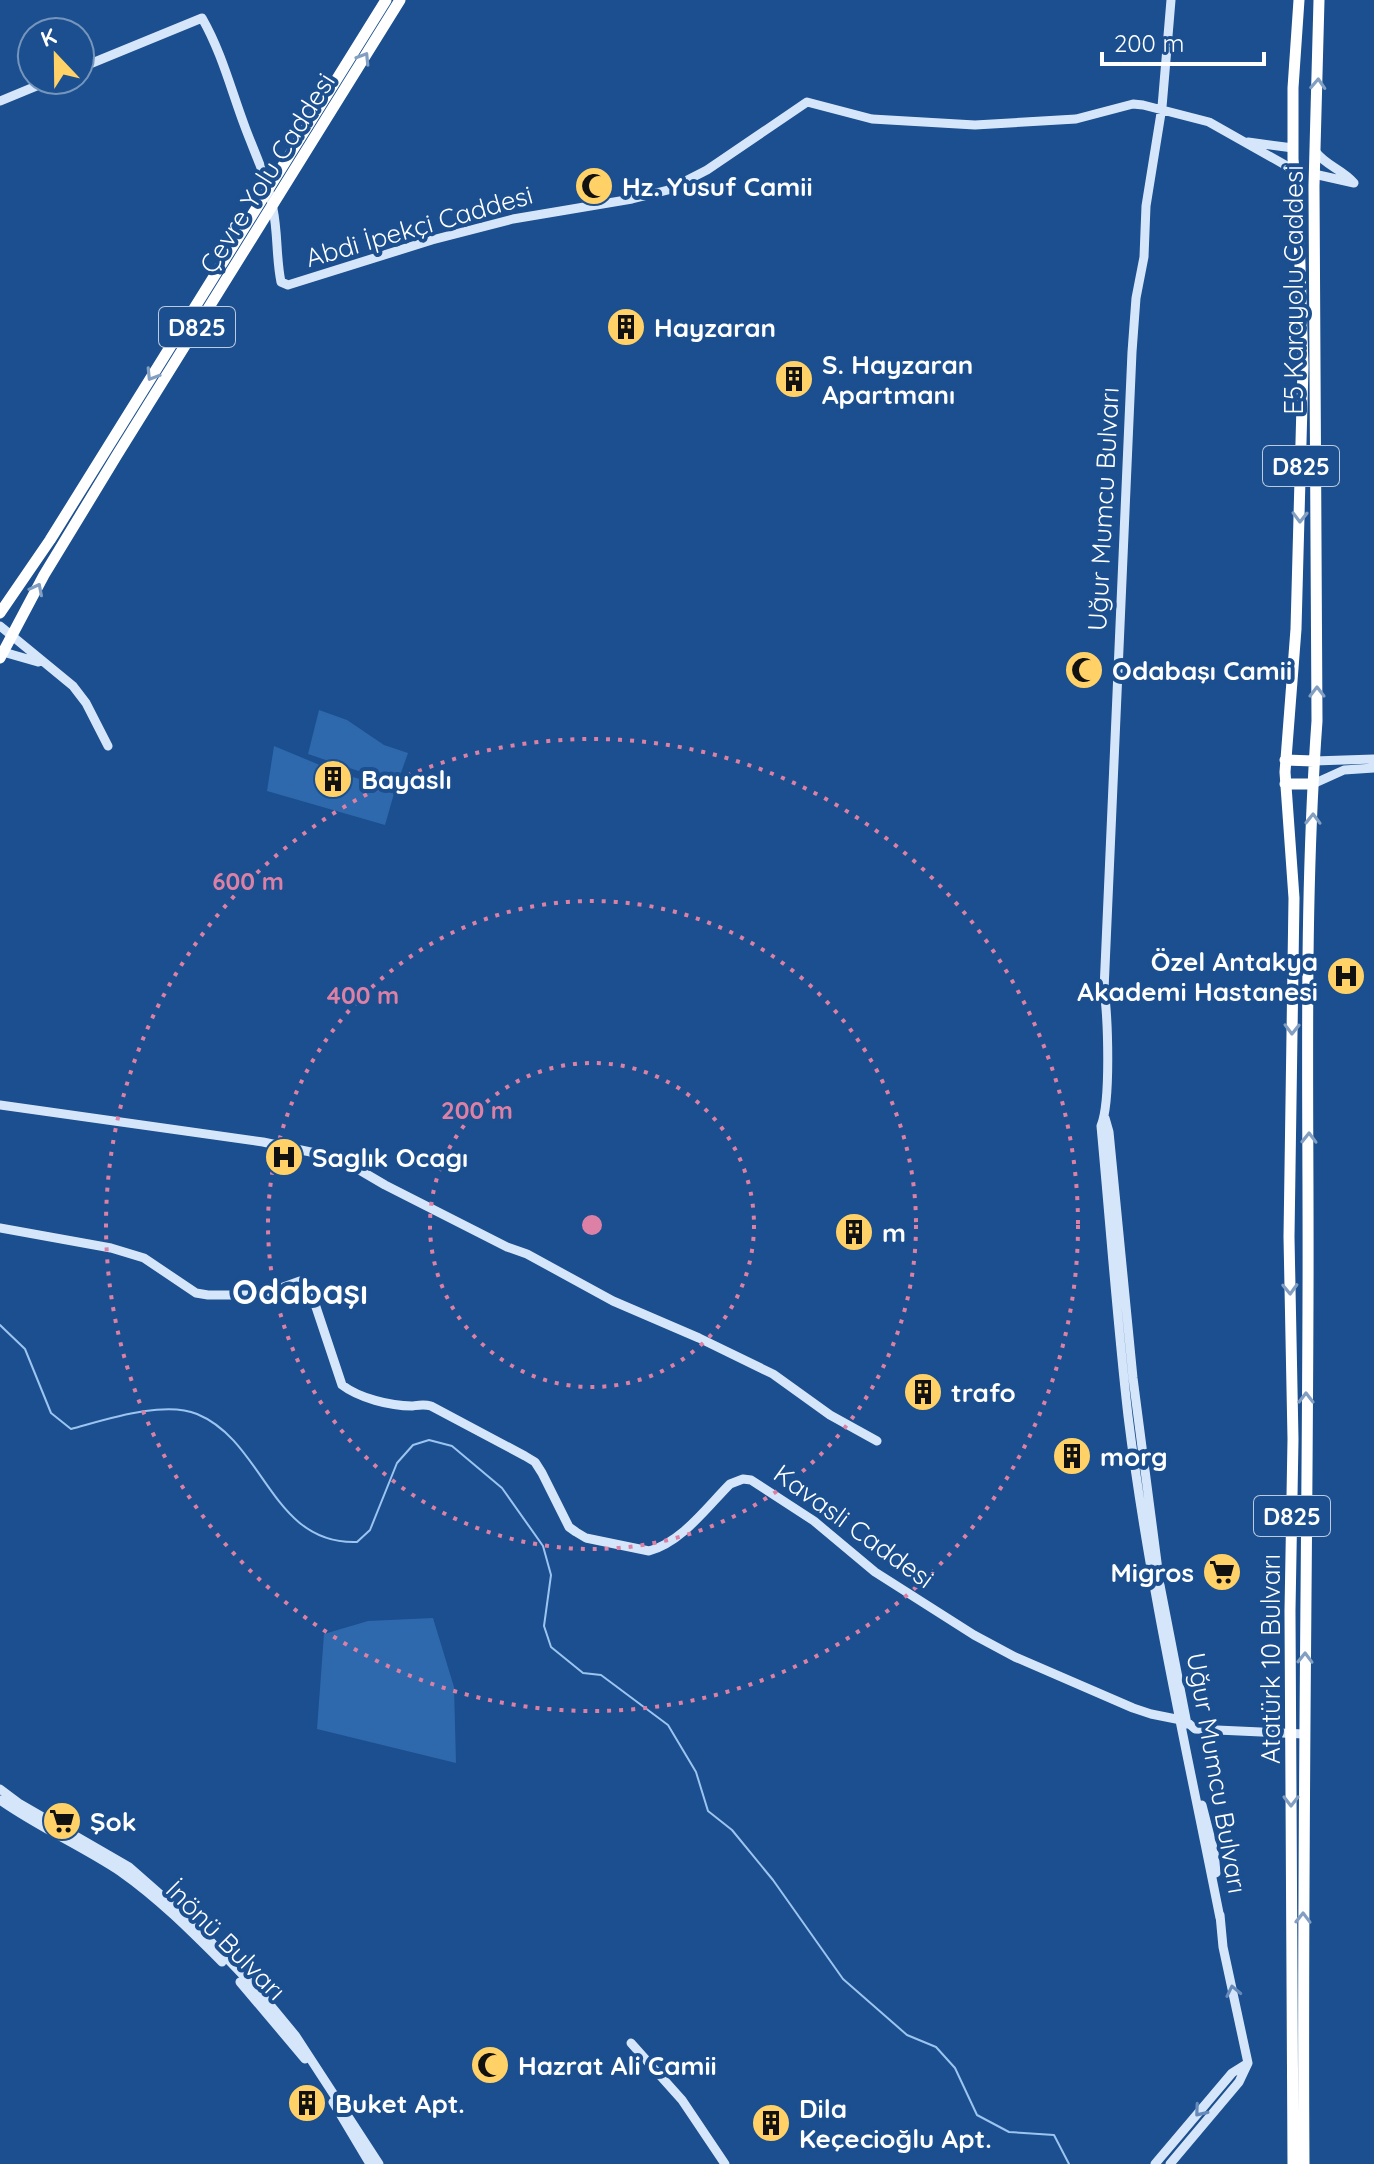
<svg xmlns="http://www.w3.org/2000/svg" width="1374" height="2164" font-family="Quicksand,sans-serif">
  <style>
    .green { fill: #2e69ad }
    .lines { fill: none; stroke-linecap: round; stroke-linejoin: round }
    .stream { stroke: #9cc4f0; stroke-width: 2 }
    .secondary { stroke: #d6e6fa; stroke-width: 9 }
    .highway { stroke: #fff; stroke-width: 11 }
    .oneway { stroke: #829ec1 }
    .oneway2 { stroke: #668bba }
    .ring { fill: none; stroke: #dd80a5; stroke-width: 4; stroke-dasharray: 4 8 }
    .labels { text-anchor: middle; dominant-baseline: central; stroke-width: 8; stroke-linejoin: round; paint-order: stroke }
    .shield { fill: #1b4f8f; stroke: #bbcadd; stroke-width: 2 }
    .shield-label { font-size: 24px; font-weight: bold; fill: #fff }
    .street-label { font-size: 26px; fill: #fff; stroke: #1b4f8f }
    .poi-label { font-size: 26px; font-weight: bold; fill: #fff; stroke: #1b4f8f; text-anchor: start }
    .district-label { font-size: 34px; font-weight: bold; fill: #fff; stroke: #1b4f8f }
    .centre { fill: #dd80a5; stroke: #1b4f8f; stroke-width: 4 }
    .ring-label { font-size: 24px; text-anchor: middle; font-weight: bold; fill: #dd80a5; stroke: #1b4f8f; stroke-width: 8; stroke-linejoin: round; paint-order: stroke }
  </style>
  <rect width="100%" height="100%" fill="#1b4f8f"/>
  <path class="green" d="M319,710L347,720L384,745L408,753L397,784L308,754Z
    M274,746L327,768L321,785L334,790L340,773L395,790L385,825L267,791Z
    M433,1618L454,1687L456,1763L317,1729L324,1634L368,1621Z"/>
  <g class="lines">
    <path class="stream" d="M0,1325L25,1349L51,1413L71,1429C105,1420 164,1400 197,1414C265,1442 271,1545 357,1542L370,1530L397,1463L413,1445L429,1440L452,1446L502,1488L543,1546L551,1575L544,1626L551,1647L583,1673L601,1675L668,1725L696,1772L708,1811L732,1830L773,1880L843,1979L907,2035L936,2047L955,2068L977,2115L1009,2132L1054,2135L1069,2164"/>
    <path class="secondary" d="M1171,0L1162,107L1146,206L1144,257L1136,298L1132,352L1104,990C1108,1018 1111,1102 1101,1126C1110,1223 1117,1320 1128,1416C1149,1585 1187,1751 1220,1918
      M80,68L202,18C222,53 231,90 245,127C255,154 268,180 273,209C278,233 276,258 281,282L288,285L432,240L513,219L632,199L668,190L707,170L807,102L872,119L975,125L1076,119L1133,104L1143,105L1209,122L1294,170
      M0,101L51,80
      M1248,142L1293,148
      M1315,151C1326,166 1342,169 1354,183
      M1314,174L1354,183
      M0,626L73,686L86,703L108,746
      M0,651L38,662
      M1314,761L1374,759
      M1313,784L1344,770L1374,768
      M0,1105L263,1142L339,1158L385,1185L507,1247L527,1254L613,1301L699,1338L773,1374L830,1415L877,1441
      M1105,1118L1109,1132L1133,1378L1158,1570
      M0,1228L111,1248L144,1258L196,1293L208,1295H261L300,1281L313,1298L342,1385C359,1398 390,1406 412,1406C420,1405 424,1404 431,1406L525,1456L535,1462L542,1473L569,1527L576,1532L586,1538L649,1551C682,1542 707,1507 730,1484L743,1479L751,1480L814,1521L875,1572L974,1635L1015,1657L1133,1708L1151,1714L1186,1721L1195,1729L1304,1734
      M1160,1585L1187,1724
      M0,1789L20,1804L129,1867L195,1925L262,1995L295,2035L379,2164
      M0,1800C38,1827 82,1846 121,1872C158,1898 190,1930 222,1962
      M1202,1805L1214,1852L1216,1873
      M240,1982L305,2059
      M631,2043L682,2100L725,2164
      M333,2102L370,2164
      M1155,2164L1232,2073L1248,2063
      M1170,2164L1239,2082L1248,2063L1223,1947L1220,1915"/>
    <path class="highway" d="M0,613L50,540L386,0
      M0,658L44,575L117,455L400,0
      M1285,760L1314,761
      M1285,784H1313
      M1293,2164L1290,1611L1293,1439L1289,1237L1294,898L1285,772L1296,629L1303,367L1299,233L1293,159V88L1299,0
      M1304,2164C1302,1876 1307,1589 1308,1301C1309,1108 1303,914 1317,721L1314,186L1319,0"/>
  </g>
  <defs><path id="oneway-chevron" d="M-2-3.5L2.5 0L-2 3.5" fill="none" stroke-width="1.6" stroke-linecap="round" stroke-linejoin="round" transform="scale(2)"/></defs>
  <g class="oneway">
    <use href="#oneway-chevron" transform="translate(364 58) rotate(-58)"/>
    <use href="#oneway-chevron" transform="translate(1318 84) rotate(-87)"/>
    <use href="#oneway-chevron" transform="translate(152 375) rotate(122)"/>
    <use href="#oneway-chevron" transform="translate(1300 517) rotate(91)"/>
    <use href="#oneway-chevron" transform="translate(37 589) rotate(-63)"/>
    <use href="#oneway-chevron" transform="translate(1317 692) rotate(-90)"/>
    <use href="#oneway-chevron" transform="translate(1313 819) rotate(-89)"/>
    <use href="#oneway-chevron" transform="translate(1292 1029) rotate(91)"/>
    <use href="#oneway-chevron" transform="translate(1309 1138) rotate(-89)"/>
    <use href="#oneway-chevron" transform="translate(1290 1289) rotate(88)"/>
    <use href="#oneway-chevron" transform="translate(1306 1398) rotate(-90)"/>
    <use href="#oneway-chevron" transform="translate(1305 1658) rotate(-89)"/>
    <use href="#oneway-chevron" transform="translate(1291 1801) rotate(90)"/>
    <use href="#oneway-chevron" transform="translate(1303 1918) rotate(-89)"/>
  </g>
  <g class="oneway2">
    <use href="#oneway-chevron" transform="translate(1233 1991) rotate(-102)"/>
    <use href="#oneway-chevron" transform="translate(1200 2111) rotate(130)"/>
  </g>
  <g class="ring">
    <circle cx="592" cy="1225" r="162"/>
    <circle cx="592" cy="1225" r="324"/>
    <circle cx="592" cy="1225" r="486"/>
  </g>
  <defs>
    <symbol id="mosque-disc" viewBox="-11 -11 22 22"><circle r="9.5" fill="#ffd166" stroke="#1b4f8f"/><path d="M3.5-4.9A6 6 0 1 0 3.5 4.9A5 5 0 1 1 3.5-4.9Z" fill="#111"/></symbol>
    <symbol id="building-disc" viewBox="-11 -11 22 22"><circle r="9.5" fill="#ffd166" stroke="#1b4f8f"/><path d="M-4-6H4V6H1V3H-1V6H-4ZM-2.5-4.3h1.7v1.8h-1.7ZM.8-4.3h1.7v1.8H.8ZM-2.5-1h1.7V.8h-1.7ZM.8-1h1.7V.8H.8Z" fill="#111"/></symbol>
    <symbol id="hospital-disc" viewBox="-11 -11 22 22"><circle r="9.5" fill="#ffd166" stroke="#1b4f8f"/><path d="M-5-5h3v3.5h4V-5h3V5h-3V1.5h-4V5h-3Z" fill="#111"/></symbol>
    <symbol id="supermarket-disc" viewBox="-11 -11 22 22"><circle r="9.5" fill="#ffd166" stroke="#1b4f8f"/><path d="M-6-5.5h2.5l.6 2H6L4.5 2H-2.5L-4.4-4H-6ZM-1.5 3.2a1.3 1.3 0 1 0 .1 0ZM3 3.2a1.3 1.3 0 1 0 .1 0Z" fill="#111"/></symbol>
  </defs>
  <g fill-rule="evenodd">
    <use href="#mosque-disc" x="572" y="164" width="44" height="44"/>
    <use href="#building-disc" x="604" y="305" width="44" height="44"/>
    <use href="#building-disc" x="772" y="357" width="44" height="44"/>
    <use href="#mosque-disc" x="1062" y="648" width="44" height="44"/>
    <use href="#building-disc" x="311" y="757" width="44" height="44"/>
    <use href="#hospital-disc" x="1324" y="954" width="44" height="44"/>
    <use href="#hospital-disc" x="262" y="1135" width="44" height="44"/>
    <use href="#building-disc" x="832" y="1210" width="44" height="44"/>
    <use href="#building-disc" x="901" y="1370" width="44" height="44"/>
    <use href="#building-disc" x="1050" y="1434" width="44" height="44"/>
    <use href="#supermarket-disc" x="1200" y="1550" width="44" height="44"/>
    <use href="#supermarket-disc" x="40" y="1799" width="44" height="44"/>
    <use href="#mosque-disc" x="468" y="2043" width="44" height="44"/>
    <use href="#building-disc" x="285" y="2081" width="44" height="44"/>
    <use href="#building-disc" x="749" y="2101" width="44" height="44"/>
  </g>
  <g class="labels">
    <g class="shield">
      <rect x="159" y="307" width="76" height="40" rx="6"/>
      <rect x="1263" y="446" width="76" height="40" rx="6"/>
      <rect x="1254" y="1496" width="76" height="40" rx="6"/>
    </g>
    <g class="shield-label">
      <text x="197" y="327">D825</text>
      <text x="1301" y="466">D825</text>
      <text x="1292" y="1516">D825</text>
    </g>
    <g class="street-label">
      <text transform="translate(267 173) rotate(-58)">Çevre Yolu Caddesi</text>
      <text transform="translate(419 226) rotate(-16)">Abdi İpekçi Caddesi</text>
      <text transform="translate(1293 290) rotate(-90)">E5 Karayolu Caddesi</text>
      <text transform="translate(1103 509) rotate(-87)">Uğur Mumcu Bulvarı</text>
      <text transform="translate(854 1526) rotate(36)">Kavasli Caddesi</text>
      <text transform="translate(1270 1659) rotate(-90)">Atatürk 10 Bulvarı</text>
      <text transform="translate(1217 1773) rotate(80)">Uğur Mumcu Bulvarı</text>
      <text transform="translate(226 1940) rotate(45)">İnönü Bulvarı</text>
    </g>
    <g class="poi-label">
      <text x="622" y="186">Hz. Yusuf Camii</text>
      <text x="654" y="327">Hayzaran</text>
      <text x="822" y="364">S. Hayzaran<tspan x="822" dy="30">Apartmanı</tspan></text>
      <text x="1112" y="670">Odabaşı Camii</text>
      <text x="361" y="779">Bayaslı</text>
      <text x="1318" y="961" text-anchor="end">Özel Antakya<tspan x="1318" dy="30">Akademi Hastanesi</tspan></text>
      <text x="312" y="1157">Saglık Ocagı</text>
      <text x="882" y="1232">m</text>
      <text x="951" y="1392">trafo</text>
      <text x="1100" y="1456">morg</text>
      <text x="1194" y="1572" text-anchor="end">Migros</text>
      <text x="90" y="1821">Şok</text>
      <text x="518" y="2065">Hazrat Ali Camii</text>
      <text x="335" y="2103">Buket Apt.</text>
      <text x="799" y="2108">Dila<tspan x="799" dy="30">Keçecioğlu Apt.</tspan></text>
    </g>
    <g class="district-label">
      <text x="300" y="1291">Odabaşı</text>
    </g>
  </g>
  <circle cx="592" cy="1225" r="12" class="centre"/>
  <g class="ring-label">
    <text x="248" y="890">600 m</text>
    <text x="363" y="1004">400 m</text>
    <text x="477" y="1119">200 m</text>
  </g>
  <g transform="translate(56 56) rotate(338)"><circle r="38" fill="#1b4f8f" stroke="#7695bc" stroke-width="2"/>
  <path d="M0-6L14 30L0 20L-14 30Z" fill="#ffd166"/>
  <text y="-12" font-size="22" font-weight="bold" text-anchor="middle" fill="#ffffff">K</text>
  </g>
  <path d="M1102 52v12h162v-12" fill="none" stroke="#ffffff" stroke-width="4"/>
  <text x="1114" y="52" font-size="24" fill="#ffffff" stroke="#1b4f8f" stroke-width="6" paint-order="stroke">200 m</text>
</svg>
